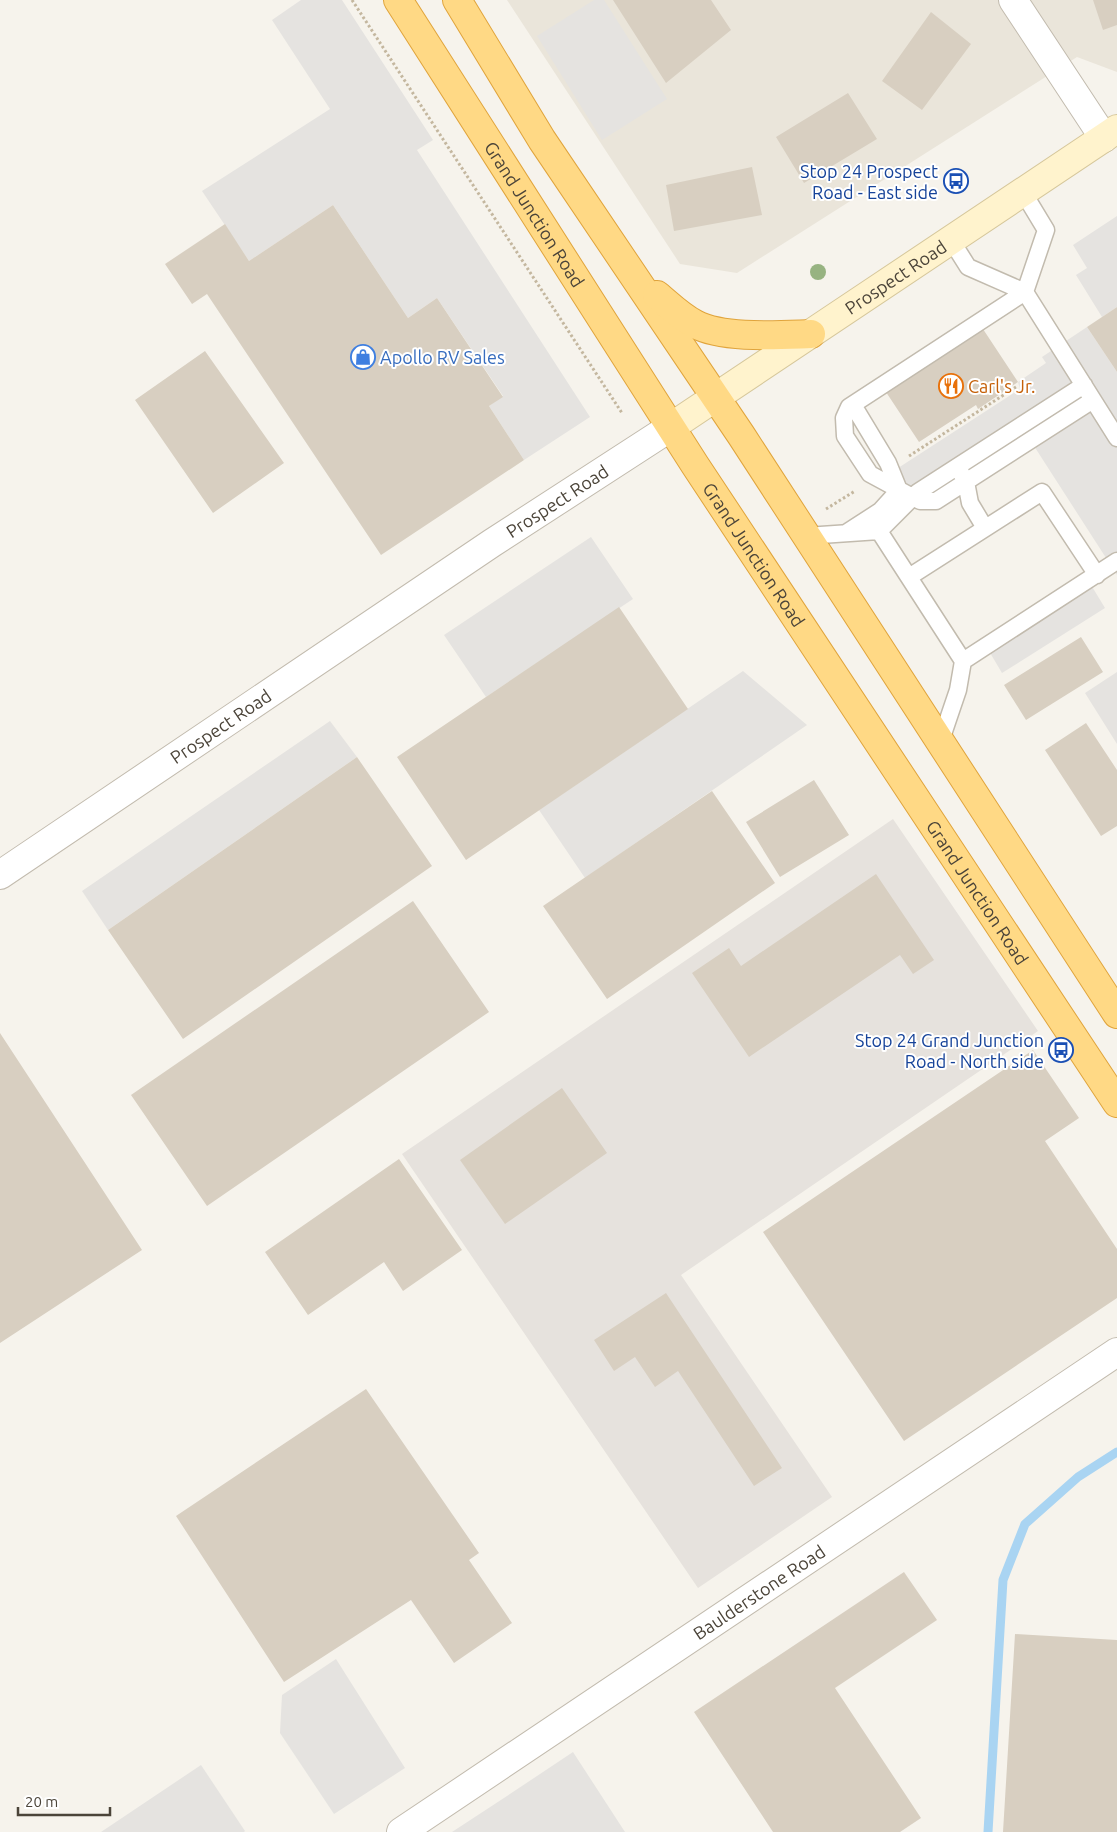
<svg xmlns="http://www.w3.org/2000/svg" width="1117" height="1832" font-family="Ubuntu,sans-serif">
  <style>
    .residential { fill: #eae5da }
    .industrial { fill: #e6e2dd }
    .parking { fill: #e5e3e0 }
    .lines { fill: none; stroke-linecap: round; stroke-linejoin: round }
    .stream { stroke: #a9d4f2; stroke-width: 9 }
    .building { fill: #d8cfc1 }
    .service-casing { stroke: #c2bbae; stroke-width: 19 }
    .minor-casing { stroke: #c2bbae; stroke-width: 30 }
    .tertiary-casing { stroke: #c2bbae; stroke-width: 30 }
    .secondary-casing { stroke: #d6c79b; stroke-width: 30 }
    .trunk-casing { stroke: #e0a43c; stroke-width: 30 }
    .path { stroke: #c4b79f; stroke-width: 3; stroke-dasharray: 2.5 2.5; stroke-linecap: butt }
    .service { stroke: #fff; stroke-width: 16 }
    .minor { stroke: #fff; stroke-width: 28 }
    .tertiary { stroke: #fff; stroke-width: 28 }
    .secondary { stroke: #fff3cd; stroke-width: 28 }
    .trunk { stroke: #ffd985; stroke-width: 28 }
    .tree { fill: #97b381 }
    .labels { text-anchor: middle; dominant-baseline: central; stroke-width: 4; stroke-linejoin: round; paint-order: stroke }
    .transit-label { font-size: 18px; fill: #164399; stroke: #fff; text-anchor: end }
    .street-label { font-size: 18px; fill: #4b4439; stroke: #fff }
    .shop-label { font-size: 18px; fill: #366cbe; stroke: #fff; text-anchor: start }
    .food-label { font-size: 18px; fill: #c56008; stroke: #fff; text-anchor: start }
  </style>
  <rect width="100%" height="100%" fill="#f6f3ec"/>
  <path class="residential" d="M507,0H1117V72L1077,57L737,273L680,264Z"/>
  <path class="industrial" d="M893,819L1038,1031L681,1275L832,1497L698,1588L402,1154Z"/>
  <path class="parking" d="M301,0H342L433,140L417,150L590,417L524,460L489,406L503,396L437,298L408,318L333,205L249,261L202,191L330,109L272,20Z
    M594,0H604L667,99L602,140L537,36Z
    M1117,216V307L1102,317L1076,275L1087,268L1073,245Z
    M1087,327L1117,372V575L1034,446L917,506L895,470L1020,389L1018,382L1046,363L1042,357Z
    M591,537L633,599L486,697L444,635Z
    M1088,580L1105,608L1002,673L986,646Z
    M743,671L807,725L585,878L539,810Z
    M1117,672V744L1085,693Z
    M330,721L357,757L108,930L82,891Z
    M336,1659L405,1768L334,1814L280,1733L282,1695Z
    M573,1752L625,1832H452L507,1796Z
    M201,1765L245,1831L244,1832H101Z"/>
  <g class="lines">
    <path class="stream" d="M988,1832L1003,1580L1025,1524L1078,1477L1117,1452"/>
  </g>
  <path class="building" d="M613,0H711L731,30L666,83Z
    M1093,0H1117V25L1103,30Z
    M931,12L971,44L922,110L882,81Z
    M848,93L877,139L804,183L776,137Z
    M752,167L762,215L674,231L666,185Z
    M333,205L408,318L437,298L503,397L489,406L524,460L381,555L207,294L192,304L165,264L225,224L249,261Z
    M1117,307V372L1087,327Z
    M981,326L1018,382L978,409L976,405L919,442L884,389Z
    M205,351L284,463L213,513L135,400Z
    M619,607L688,709L466,860L397,757Z
    M1081,637L1103,672L1026,720L1004,685Z
    M1086,723L1117,770V826L1101,836L1045,750Z
    M357,757L432,866L183,1039L108,930Z
    M814,780L849,835L780,877L746,822Z
    M712,791L775,883L607,999L543,906Z
    M876,874L934,960L913,974L900,955L749,1057L692,973L729,948L741,966Z
    M413,901L489,1012L207,1206L131,1095Z
    M0,1033L142,1250L0,1343Z
    M1033,1050L1079,1118L1045,1141L1117,1249V1298L904,1441L763,1232Z
    M562,1088L607,1153L505,1224L460,1160Z
    M399,1159L462,1250L403,1291L384,1262L308,1315L265,1252Z
    M666,1293L782,1468L754,1486L678,1371L655,1387L635,1357L614,1371L594,1340Z
    M366,1389L479,1553L469,1560L512,1623L454,1663L411,1600L284,1682L176,1516Z
    M904,1572L937,1620L835,1688L921,1818L900,1832H773L694,1712Z
    M1015,1634L1117,1640V1832H1003Z"/>
  <g class="lines">
    <defs>
      <path id="service" d="M1023,192L1046,230L1025,292L849,407L844,418L845,436L870,474L920,501H936L1093,400
        M951,240L968,267L1025,292L1117,438
        M961,473L966,482L970,503L985,528
        M879,531L963,661L958,690L940,743
        M846,533L880,511L899,490L888,463L853,405
        M806,536L879,531L918,492L1084,385
        M909,577L1042,492L1097,575
        M963,661L1117,561"/>
      <g id="minor">
        <path d="M1013,0L1104,138"/>
        <path id="s1" d="M401,1832L1117,1352"/>
      </g>
      <g id="tertiary">
        <path id="s2" d="M0,875L492,543L671,427"/>
      </g>
      <g id="secondary">
        <path id="s3" d="M671,427L1117,129"/>
      </g>
      <g id="trunk">
        <path id="s4" d="M398,0L695,465L1117,1103"/>
        <path d="M457,0L542,140L741,435L1117,1014"/>
        <path d="M657,295C669,305 681,317 695,324C723,339 779,335 811,334"/>
      </g>
    </defs>
    <use href="#service" class="service-casing"/>
    <use href="#minor" class="minor-casing"/>
    <use href="#tertiary" class="tertiary-casing"/>
    <use href="#secondary" class="secondary-casing"/>
    <use href="#trunk" class="trunk-casing"/>
    <path class="path" d="M352,0L622,413
      M909,456L1016,387
      M826,509L855,491"/>
    <use href="#service" class="service"/>
    <use href="#minor" class="minor"/>
    <use href="#tertiary" class="tertiary"/>
    <use href="#secondary" class="secondary"/>
    <use href="#trunk" class="trunk"/>
  </g>
  <circle class="tree" cx="818" cy="272" r="8"/>
  <defs>
    <symbol id="bus-ring" viewBox="-11 -11 22 22"><circle r="9.5" fill="#fff" stroke="#1a4fb4" stroke-width="1.5"/><path d="M-5-6H5V4H4V6H2V4H-2V6H-4V4H-5ZM-3.5-4V0h7V-4ZM-3.5 1.2v1.5H-2V1.2ZM2 1.2v1.5H3.5V1.2Z" fill="#1a4fb4"/></symbol>
    <symbol id="shop-ring" viewBox="-11 -11 22 22"><circle r="9.5" fill="#fff" stroke="#3f7fe0" stroke-width="1.5"/><path d="M-5-2.5h2.3a2.7 3.5 0 0 1 5.4 0H5L5.5 6h-11ZM-1.5-2.5h3a1.5 2.3 0 0 0-3 0Z" fill="#3f7fe0"/></symbol>
    <symbol id="restaurant-ring" viewBox="-11 -11 22 22"><circle r="9.5" fill="#fff" stroke="#e8710a" stroke-width="1.5"/><path d="M-5-6h1v4h1v-4h1v4h1v-4h1v5L-1.5 .5V6h-2V.5L-5-1ZM5-6V6H3V1.5H1.5Q1.5-4 5-6Z" fill="#e8710a"/></symbol>
  </defs>
  <g fill-rule="evenodd">
    <use href="#bus-ring" x="942" y="167" width="28" height="28"/>
    <use href="#shop-ring" x="349" y="343" width="28" height="28"/>
    <use href="#restaurant-ring" x="937" y="372" width="28" height="28"/>
    <use href="#bus-ring" x="1047" y="1036" width="28" height="28"/>
  </g>
  <g class="labels">
    <g class="transit-label">
      <text x="938" y="171">Stop 24 Prospect<tspan x="938" dy="21">Road - East side</tspan></text>
      <text x="1044" y="1040">Stop 24 Grand Junction<tspan x="1044" dy="21">Road - North side</tspan></text>
    </g>
    <g class="street-label">
      <text stroke="none"><textPath href="#s4" startOffset="254">Grand Junction Road</textPath></text>
      <text stroke="none"><textPath href="#s3" startOffset="270">Prospect Road</textPath></text>
      <text stroke="none"><textPath href="#s2" startOffset="671">Prospect Road</textPath></text>
      <text stroke="none"><textPath href="#s4" startOffset="659">Grand Junction Road</textPath></text>
      <text stroke="none"><textPath href="#s2" startOffset="266">Prospect Road</textPath></text>
      <text stroke="none"><textPath href="#s4" startOffset="1064">Grand Junction Road</textPath></text>
      <text stroke="none"><textPath href="#s1" startOffset="431">Baulderstone Road</textPath></text>
    </g>
    <g class="shop-label">
      <text x="380" y="357">Apollo RV Sales</text>
    </g>
    <g class="food-label">
      <text x="968" y="386">Carl's Jr.</text>
    </g>
  </g>
  <path d="M18 1807v8h92v-8" fill="none" stroke="#4b4439" stroke-width="2.5"/>
  <text x="25" y="1807" font-size="15" fill="#4b4439" stroke="#ffffff" stroke-width="4" paint-order="stroke">20 m</text>
</svg>
